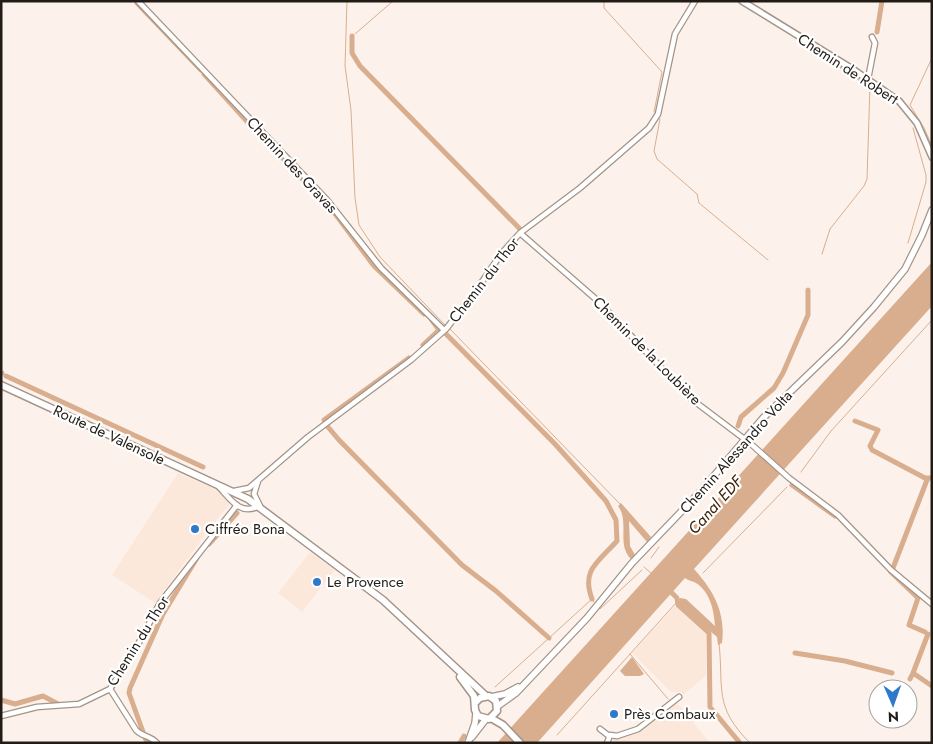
<svg xmlns="http://www.w3.org/2000/svg" width="933" height="744" font-family="Jost,sans-serif">
  <style>
    .built { fill: #fce8da }
    .water { fill: #d8ae8e }
    .lines { fill: none; stroke-linecap: round; stroke-linejoin: round }
    .stream { stroke: #d8ae8e; stroke-width: 1 }
    .canal { stroke: #d8ae8e; stroke-width: 5 }
    .minor-casing { stroke: #a49488; stroke-width: 7 }
    .tertiary-casing { stroke: #a49488; stroke-width: 8 }
    .secondary-casing { stroke: #a49488; stroke-width: 8 }
    .primary-casing { stroke: #a49488; stroke-width: 9 }
    .minor { stroke: #fff; stroke-width: 4.5 }
    .tertiary { stroke: #fff; stroke-width: 5 }
    .secondary { stroke: #fff; stroke-width: 5.5 }
    .primary { stroke: #fff; stroke-width: 6 }
    .poi-dot { fill: #2f79ca; stroke: #fff; stroke-width: 2 }
    .labels { text-anchor: middle; dominant-baseline: central; stroke-width: 4.5; stroke-linejoin: round; paint-order: stroke }
    .street-label { font-size: 15px; fill: #221c17; stroke: #fff }
    .poi-label { font-size: 15px; fill: #221c17; stroke: #fff; text-anchor: start }
    .water-label { font-size: 16px; font-style: italic; fill: #3e2209; stroke: #fff }
  </style>
  <rect width="100%" height="100%" fill="#fdf2eb"/>
  <path class="built" d="M178,473L219,491L230,500L229,506L220,515L155,603L112,575Z
    M310,552L335,570L302,612L278,593Z
    M675,606L706,634V676L683,695L681,692H671L632,653Z
    M671,702L680,706L710,743H611L616,735L638,729Z"/>
  <path class="water" d="M932,262V306L694,569C713,590 726,612 722,643L718,645L717,637L680,605V598L686,599L715,626C714,610 710,592 696,583C692,581 689,581 685,578L537,743H497Z
    M621,503L651,537L647,542L629,521L630,546L635,555L631,559C616,544 630,522 618,506Z
    M632,657L644,674L640,676H625L620,671Z"/>
  <g class="lines">
    <path class="stream" d="M347,1L345,66L351,110L355,198L359,225L380,257L446,326
      M604,1V8L662,72L654,112
      M355,34L393,1
      M932,58L910,105L924,128L932,146
      M870,85L878,89
      M881,92L898,105L911,121
      M660,119L654,151L657,159L697,194L699,203L768,260
      M908,243L926,182V175L913,128
      M822,254L830,229L864,186L867,179L870,85
      M449,328L621,505
      M801,472L831,431L932,320
      M651,558L659,547
      M644,567L651,573
      M703,573L787,487
      M672,592L680,600
      M600,609L642,570
      M719,643C724,689 713,706 750,743
      M630,654L668,699
      M495,687L592,599L594,602
      M557,735L676,603"/>
    <path class="canal" d="M137,3L201,70
      M877,32L882,1
      M352,36V53L360,66L519,228
      M818,51L870,85
      M204,74L253,128
      M258,133L270,146
      M275,150L336,215L374,266L424,314
      M431,319L439,330
      M446,334L555,444L606,501L616,520L617,541C598,562 581,570 592,599
      M423,345L439,330
      M1,373H2
      M6,376L203,467
      M324,420L409,358
      M855,421L878,430L870,446L872,450L925,478H932
      M738,426L741,417L774,388L783,373L808,315V290
      M328,427L339,440L462,565L496,591L549,638
      M792,485L835,516
      M209,544L237,513
      M893,568L927,480L925,478
      M891,572L918,598L909,625L925,632
      M672,593L677,598L678,605L709,633L710,707L740,743
      M795,653L845,661L892,673
      M913,673L928,634
      M910,679L913,673L932,686
      M1,700L15,704L43,696L60,705
      M147,743L129,693L130,688L163,614L197,558
      M460,743L464,736"/>
    <defs>
      <path id="minor" d="M138,1L327,200L381,268L444,330
        M868,79L875,43L872,37
        M520,233L598,301L690,398L751,444L789,478L838,515L891,570L932,604
        M258,481L254,494L260,506
        M219,487C230,498 239,515 257,507
        M234,491L249,488L308,437L411,360L446,329L475,292L501,254L520,233L580,188L649,128L658,114L675,34L695,1
        M110,689L136,730C142,737 150,735 157,743
        M1,716L37,707L79,704L110,689L135,650L160,603L237,505
        M600,729L609,736
        M607,743L610,735L617,736L638,729L679,697"/>
      <path id="tertiary" d="M742,1L854,70L899,101L917,123L932,157"/>
      <path id="secondary" d="M491,697L505,694L518,687
        M498,706L516,693L587,618L632,563L700,492L763,418L842,342L874,307L905,269L922,235L932,210
        M472,737L486,719
        M468,743L475,723L476,713"/>
      <path id="primary" d="M1,385L248,499L383,600L486,696
        M460,677L474,696L475,710L478,716L489,719L497,711L496,701L489,696L480,698L475,703
        M491,718L503,725L520,743"/>
    </defs>
    <use href="#minor" class="minor-casing"/>
    <use href="#tertiary" class="tertiary-casing"/>
    <use href="#secondary" class="secondary-casing"/>
    <use href="#primary" class="primary-casing"/>
    <use href="#minor" class="minor"/>
    <use href="#tertiary" class="tertiary"/>
    <use href="#secondary" class="secondary"/>
    <use href="#primary" class="primary"/>
  </g>
  <g class="poi-dot">
    <circle cx="195" cy="529" r="5"/>
    <circle cx="317" cy="582" r="5"/>
    <circle cx="614" cy="714" r="5"/>
  </g>
  <g class="labels">
    <g class="street-label">
      <text transform="translate(848 69) rotate(33)">Chemin de Robert</text>
      <text transform="translate(292 165) rotate(47)">Chemin des Gravas</text>
      <text transform="translate(484 280) rotate(-52)">Chemin du Thor</text>
      <text transform="translate(647 351) rotate(45)">Chemin de la Loubière</text>
      <text transform="translate(109 435) rotate(25)">Route de Valensole</text>
      <text transform="translate(736 452) rotate(-48)">Chemin Alessandro Volta</text>
      <text transform="translate(138 641) rotate(-58)">Chemin du Thor</text>
    </g>
    <g class="poi-label">
      <text x="205" y="529">Ciffréo Bona</text>
      <text x="327" y="582">Le Provence</text>
      <text x="624" y="714">Près Combaux</text>
    </g>
    <g class="water-label">
      <text transform="translate(715 505) rotate(-48)">Canal EDF</text>
    </g>
  </g>
  <rect width="933" height="744" fill="none" stroke="#221c17" stroke-width="5"/>
  <g transform="translate(893 704) rotate(178)"><circle r="24" fill="#ffffff" stroke="#a7a4a2"/>
  <path d="M0-4L9 19L0 12L-9 19Z" fill="#2f79ca"/>
  <text y="-8" font-size="14" font-weight="bold" text-anchor="middle" fill="#221c17">N</text>
  </g>
</svg>
